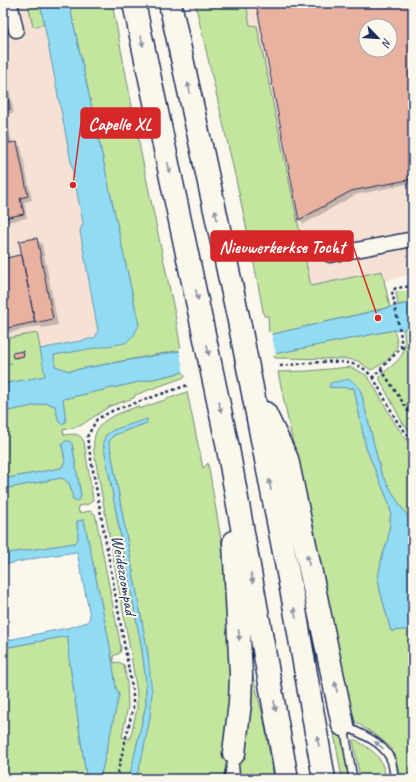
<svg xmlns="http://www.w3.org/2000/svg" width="416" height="782" font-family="Caveat,sans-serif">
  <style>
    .built { fill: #f6e2d5; fill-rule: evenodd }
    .green { fill: #c4e59d; stroke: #708a7e }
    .water { fill: #92dcf3; stroke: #6297b7 }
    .pier { fill: #fbf7ec }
    .shadow { fill: #0003; fill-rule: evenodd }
    .building { fill: #e9b1a0; stroke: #1b2f5e; fill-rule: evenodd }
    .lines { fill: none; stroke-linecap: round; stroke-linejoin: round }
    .service-casing { stroke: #1b2f5e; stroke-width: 10 }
    .minor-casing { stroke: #1b2f5e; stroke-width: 17 }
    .motorway-casing { stroke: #1b2f5e; stroke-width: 25 }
    .path { stroke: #1b2f5e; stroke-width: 2.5; stroke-dasharray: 3 3; stroke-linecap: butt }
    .service { stroke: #fbf7ec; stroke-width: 7 }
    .minor { stroke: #fbf7ec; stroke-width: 14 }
    .motorway { stroke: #fbf7ec; stroke-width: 22 }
    .oneway { fill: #8b93a5 }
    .labels { text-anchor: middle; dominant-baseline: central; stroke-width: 4; stroke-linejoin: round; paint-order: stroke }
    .street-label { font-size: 17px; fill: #1b2f5e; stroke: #fbf7ec }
    .leader { fill: none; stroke: #d62828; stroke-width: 1.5 }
    .callout-dot { fill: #d62828; stroke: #fbf7ec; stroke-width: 1.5 }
    .callout { fill: #d62828; stroke: #d62828; stroke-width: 1.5 }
    .callout-label { font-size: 18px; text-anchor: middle; font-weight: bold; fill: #fff }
  </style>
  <rect width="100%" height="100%" fill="#fbf7ec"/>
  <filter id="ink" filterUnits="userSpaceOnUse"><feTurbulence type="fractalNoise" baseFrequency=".025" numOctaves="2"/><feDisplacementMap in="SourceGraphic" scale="8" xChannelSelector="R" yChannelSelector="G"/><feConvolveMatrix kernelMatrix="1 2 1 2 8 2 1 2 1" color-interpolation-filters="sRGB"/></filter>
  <g filter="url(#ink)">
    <path class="built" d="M3,3H112L176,367L3,401Z
      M228,3H413V274L302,300ZM366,26H390V50H366Z"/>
    <path class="green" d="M28,3H40L45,24L33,27Z
      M69,3H112L142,158L175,314L181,350L69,371L55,366L54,355L76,351L139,325Z
      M195,3H246L250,25L257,26L311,286L382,271L390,307L269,335L268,316H264C245,211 219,107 195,3Z
      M413,291V302L398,305L396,292Z
      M413,323V435L402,422L380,380V376C399,359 409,356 403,329Z
      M394,330C395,334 398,341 397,346C395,357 380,366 371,370L358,361L347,359L275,358L273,354Z
      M37,333L46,376L3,384V339Z
      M350,367C356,370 362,372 367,376C373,383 377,392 382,400C391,417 400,433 413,447V524L398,502L381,473L360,388L330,387L354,388L366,448L389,503L391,512L388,540L382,557L378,578L380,590L391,631L413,629V779H401L393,750L380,738L363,727L350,717L278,372L308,371Z
      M184,372L185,377L135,395L134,398L110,406L80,426L63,430L64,435C73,434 80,432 84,442L93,500L89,504L78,506L79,513L90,511L95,514L96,518L121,648L120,653L113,656L114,663L119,662L124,665L127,683L128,706L122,737L130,739L137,709V693L131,655L94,452C91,419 112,417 138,406L139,409L187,392L203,468L208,463L235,621L229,752L223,779H136L142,757L150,717L148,654L109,441L114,435L144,424L106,435L103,442L142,650L146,682V705L129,779H100L119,695L116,688L110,646L84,520L77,521L78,540L75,543L3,554V489L61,478C71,481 71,489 73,499H80L81,496L72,444L62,445L65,462L61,468L3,479V412L47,403L55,406L59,422H66L63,399Z
      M312,606L338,718L350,779H342Z
      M68,636L69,658L86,775L72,779H3V648Z
      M251,669L264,720L274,779H239L238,762Z
      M353,740H356C375,752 382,756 386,779H360Z"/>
    <path class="water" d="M40,3H69L139,325L134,335L125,343L54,355L55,366L69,371L269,335L413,302V328L394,330L184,372L63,399L66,422L62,424L59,422L55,406L47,403L3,412V384L45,376L40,349L95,338L98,331L80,231L83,223Z
      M350,379L360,388L381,473L398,502L413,524V629L391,631L380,590L378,578L382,557L388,540L391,512L389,503L366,448L354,388L329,387L330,383Z
      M147,419V423L144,424L114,435L109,441L148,654L152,694L150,717L142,757L136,779H129L146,705V682L142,650L103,442L106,435L113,430Z
      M65,441H70L72,444L81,496L80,499L77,501L73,499C71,489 71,481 61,478L3,489V479L61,468C68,462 63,453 62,445Z
      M84,520L110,646L116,688L119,695L100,779H72L86,775L69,658L68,636L3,648V641L67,628L88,622L90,616L77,552L47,556L3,565V554L75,543L78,540L77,521Z"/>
    <path class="pier" d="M271,332L276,355L184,374L179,348Z"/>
    <path class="shadow" d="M257,3H413V183L355,195L304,224L300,220ZM366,26H390V50H366Z
      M3,59L14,113L6,114L12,143H17L21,147L32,200L24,202L27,218L3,223Z
      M36,239L42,244L58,325L42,328L40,326L3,334V260L23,256Z
      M22,352L24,357L15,359L14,358L13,353Z
      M11,362L13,364L7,365L6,363Z"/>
    <path class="building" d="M256,3H413V179L351,191L299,220ZM366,26H390V50H366Z
      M3,73L10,109L3,110Z
      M3,113L9,143L17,142L28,196L20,198L24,214L3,218Z
      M37,238L53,319L35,323L19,241Z
      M19,255H22L35,322L3,329V259Z
      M23,351L24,356L13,358L12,353Z"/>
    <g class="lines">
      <defs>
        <path id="service" d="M344,726L353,779
          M345,726C363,735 386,743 392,763C393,768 394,774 394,779
          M234,761L236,779
          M228,779L233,755"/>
        <path id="minor" d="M10,3L16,30
          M330,255L413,239"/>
        <path id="motorway" d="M134,3L227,443L287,779
          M170,3L239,321L294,604L324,779
          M265,413L287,459L343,725
          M234,542L241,675L240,703L234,753"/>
      </defs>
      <use href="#service" class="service-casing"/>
      <use href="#minor" class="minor-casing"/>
      <use href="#motorway" class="motorway-casing"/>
      <path class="path" d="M401,348L413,345
        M280,366C301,364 342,357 361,367C365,369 369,374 373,377L401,348V337L392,291L396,288L413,286
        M381,369L413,418
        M373,377L398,423L413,441
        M116,779L133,708V693L87,437L97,419L114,410L188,385"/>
      <use href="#service" class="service"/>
      <use href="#minor" class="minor"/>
      <use href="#motorway" class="motorway"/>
    </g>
    <defs><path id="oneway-solid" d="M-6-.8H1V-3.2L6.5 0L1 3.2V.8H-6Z"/></defs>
    <g class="oneway">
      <use href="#oneway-solid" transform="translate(142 41) rotate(79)"/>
      <use href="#oneway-solid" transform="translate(189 88) rotate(-102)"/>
      <use href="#oneway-solid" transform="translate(169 168) rotate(78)"/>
      <use href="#oneway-solid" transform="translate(216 215) rotate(-102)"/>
      <use href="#oneway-solid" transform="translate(197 295) rotate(78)"/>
      <use href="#oneway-solid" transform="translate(208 350) rotate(79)"/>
      <use href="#oneway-solid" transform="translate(220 407) rotate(78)"/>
      <use href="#oneway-solid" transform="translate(270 485) rotate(-101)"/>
      <use href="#oneway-solid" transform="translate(308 560) rotate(-102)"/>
      <use href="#oneway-solid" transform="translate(252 578) rotate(80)"/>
      <use href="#oneway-solid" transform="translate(295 613) rotate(-100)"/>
      <use href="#oneway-solid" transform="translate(239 635) rotate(86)"/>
      <use href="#oneway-solid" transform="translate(336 687) rotate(-102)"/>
      <use href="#oneway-solid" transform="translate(275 706) rotate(80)"/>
      <use href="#oneway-solid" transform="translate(318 741) rotate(-100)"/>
      <use href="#oneway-solid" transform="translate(379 745) rotate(-140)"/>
    </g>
  </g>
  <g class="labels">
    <g class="street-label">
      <text transform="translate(124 575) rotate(80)">Weidezoompad</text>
    </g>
  </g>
  <path class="leader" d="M73 185L81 123M378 318L353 246"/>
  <g class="callout-dot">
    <circle cx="73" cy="185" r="4"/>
    <circle cx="378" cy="318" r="4"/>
  </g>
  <g class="callout">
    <rect x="81" y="108" width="79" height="30" rx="4"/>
    <rect x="211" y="231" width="142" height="30" rx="4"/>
  </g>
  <g class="callout-label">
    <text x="120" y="130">Capelle XL</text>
    <text x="282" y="253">Nieuwerkerkse Tocht</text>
  </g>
  <rect width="416" height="782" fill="none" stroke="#fbf7ec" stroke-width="16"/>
  <rect x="8" y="8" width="400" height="766" fill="none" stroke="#1b2f5e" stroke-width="1.5" filter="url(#ink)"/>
  <g transform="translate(378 38) rotate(115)"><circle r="19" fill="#fbf7ec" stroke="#a1a7b3"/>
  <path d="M0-3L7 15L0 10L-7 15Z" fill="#1b2f5e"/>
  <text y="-6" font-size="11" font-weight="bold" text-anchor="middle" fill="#1b2f5e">N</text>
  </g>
</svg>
